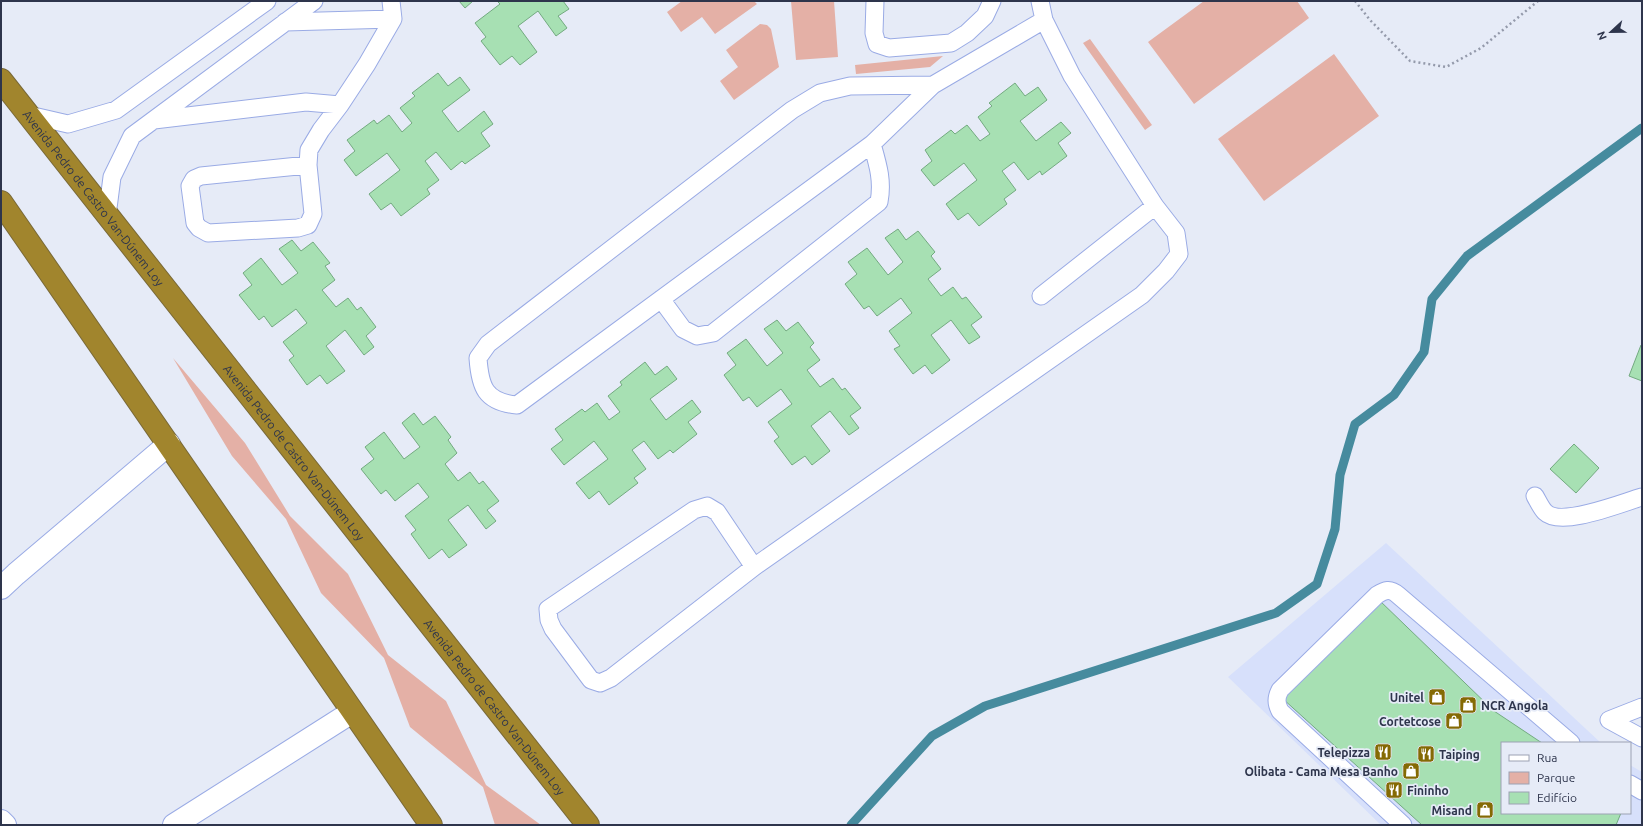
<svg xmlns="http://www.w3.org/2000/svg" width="1643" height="826" font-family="Ubuntu,sans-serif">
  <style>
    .built { fill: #d7e0fb }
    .green { fill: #e4b0a6 }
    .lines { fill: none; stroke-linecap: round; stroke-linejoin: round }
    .stream { stroke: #468b9e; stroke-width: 9 }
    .building { fill: #a7e0b3; stroke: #73aa80 }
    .lane-casing { stroke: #9aabe5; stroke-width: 19 }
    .street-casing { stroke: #9aabe5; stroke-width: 24 }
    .highway-casing { stroke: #796938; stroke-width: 24 }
    .path { stroke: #949aab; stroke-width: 2.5; stroke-dasharray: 2 3; stroke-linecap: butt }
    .lane { stroke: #fff; stroke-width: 17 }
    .street { stroke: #fff; stroke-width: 22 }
    .highway { stroke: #a1852d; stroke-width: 22 }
    .labels { text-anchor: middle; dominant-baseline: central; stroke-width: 3.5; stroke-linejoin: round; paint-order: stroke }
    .street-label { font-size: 12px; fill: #2e354c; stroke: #e6ebf7 }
    .poi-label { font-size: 12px; font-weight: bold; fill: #2e354c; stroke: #e6ebf7; text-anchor: end }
  </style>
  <rect width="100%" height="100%" fill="#e6ebf7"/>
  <path class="built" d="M1386,543L1601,743H1502V813H1630V765L1642,772V825H1381L1228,677Z"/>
  <path class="green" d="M682,1H754L757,4L715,34L702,17L681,32L667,12Z
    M791,1H834L838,57L796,60Z
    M1204,1H1297L1309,18L1194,104L1148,42Z
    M760,24L767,25L771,29L779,67L734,100L720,81L738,67L726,50Z
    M1090,39L1152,125L1145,130L1083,43Z
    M1334,54L1379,116L1264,201L1218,139Z
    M943,56L930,67L856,74L855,65Z
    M173,358L245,443L290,516L348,574L388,655L446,701L486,785L541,825H495L483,787L410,727L384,658L321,593L286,519L232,456Z"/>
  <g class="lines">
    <path class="stream" d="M851,825L932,736L985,706L1276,613L1317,584L1335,529L1340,475L1355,424L1394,395L1424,352L1432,299L1467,256L1642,128"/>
  </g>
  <path class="building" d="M459,1H473L465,8Z
    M497,1H563L569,9L558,16L567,28L556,36L538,11L518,26L537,52L520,65L512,56L500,65L481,41L486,37L475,23L500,4Z
    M438,73L448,86L460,77L470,90L442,111L458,132L484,111L493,124L481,133L490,146L465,164L462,161L451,170L436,152L425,161L439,180L427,189L430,194L401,216L391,203L381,210L369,194L400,170L387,153L356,176L344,160L355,151L347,140L374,120L377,124L389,115L402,132L412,123L400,108L415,96L412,93Z
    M1015,83L1025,96L1038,87L1047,100L1020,121L1036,141L1061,122L1071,133L1058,143L1067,156L1042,175L1040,171L1028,180L1014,162L1002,171L1016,190L1004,199L1007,204L979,226L968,213L958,220L946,204L977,180L964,163L934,186L921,170L932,161L925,150L951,130L955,134L967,125L980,141L990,134L978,117L992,106L989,103Z
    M898,229L906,240L918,231L935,252L931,256L941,269L928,279L941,296L953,287L962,299L966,297L982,317L971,325L980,337L969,344L951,320L931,335L950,360L932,374L925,365L913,374L894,349L900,346L889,331L912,313L901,298L877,316L869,306L864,309L845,284L857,274L848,262L867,248L888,275L903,262L885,238Z
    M292,240L301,251L313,242L330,263L325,266L335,280L322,290L336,307L348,298L357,310L361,307L376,327L366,336L374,347L364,355L345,330L326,346L345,371L327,384L320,375L307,385L289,360L294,356L283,342L307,323L296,309L272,327L264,316L259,320L239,295L252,285L243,273L261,258L282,285L298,273L279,249Z
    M777,320L786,331L798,322L814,343L810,347L820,360L807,370L820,387L833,378L842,390L845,388L861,408L850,416L859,428L849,435L830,411L811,426L830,451L812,465L805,456L792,465L774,441L779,437L768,422L792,404L781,389L757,407L749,397L743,401L724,375L736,365L727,353L746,339L767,366L783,353L764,329Z
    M1641,345L1642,346V381L1629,376Z
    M645,362L655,375L667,366L677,379L650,399L666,420L692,400L701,412L688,422L697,434L673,453L670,450L658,459L644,441L632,450L646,469L634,478L638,483L609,505L599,491L589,499L576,483L608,459L594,441L564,465L551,449L563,440L555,429L582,409L585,412L597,403L609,420L620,412L608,396L622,385L620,382Z
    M414,413L423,425L435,416L451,437L448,440L457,453L445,464L458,481L470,472L479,484L483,481L499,501L487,510L496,521L486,529L468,505L448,520L467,545L449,558L442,549L429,559L411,534L416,530L405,516L429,497L418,483L395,501L386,490L381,494L361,469L374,459L365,447L384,432L404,459L420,447L402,423Z
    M1574,444L1599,468L1576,493L1550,469Z
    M1378,599L1494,711L1542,743H1502V813H1621L1616,825H1422L1282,698Z"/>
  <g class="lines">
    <defs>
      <path id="lane" d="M875,1L874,33L877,44L889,48L951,43L967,33L985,16L992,1
        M285,22L393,19
        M933,85L850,86L820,93L792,110L488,344L478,358C480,387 485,402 517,405L872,144L933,85L1044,20
        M29,115L68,124L116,110L267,1
        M154,120L306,102L340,105
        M308,165L201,176L194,179L190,186L195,223L199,228L208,233L298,228L308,225L313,214L308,165L309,150L321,130L340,105L367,64L393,19L391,1
        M107,216L112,177L132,136L314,1
        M1041,296L1155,206
        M661,299L683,329L697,336L713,333L879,202C883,181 878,165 872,144
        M1535,496C1538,501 1541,508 1545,512C1561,528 1621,503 1642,497
        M754,567L717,512L707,506L694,510L548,609L549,620L553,629L591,680L600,683L611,678L754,567L1142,295L1166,271L1179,254L1176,233L1155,206L1072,76L1044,20L1040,1
        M1642,707L1609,720L1642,738
        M1630,784L1642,791
        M1403,825L1280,711C1276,703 1276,698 1280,690L1377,595C1385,590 1390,588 1398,595L1571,743"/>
      <path id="street" d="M1,588L16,574L169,444
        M1,821L5,825
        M174,825L352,712"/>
      <g id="highway">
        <path id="s1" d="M1,80L588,825"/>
        <path d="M1,202L431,825"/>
      </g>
    </defs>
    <use href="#lane" class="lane-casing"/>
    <use href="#street" class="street-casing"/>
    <use href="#highway" class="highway-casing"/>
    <path class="path" d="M1355,1L1370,20L1410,61L1446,67L1481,48L1538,1"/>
    <use href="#lane" class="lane"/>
    <use href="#street" class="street"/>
    <use href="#highway" class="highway"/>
  </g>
  <defs>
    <symbol id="shop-square" viewBox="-11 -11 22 22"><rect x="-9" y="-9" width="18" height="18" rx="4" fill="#856a04" stroke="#e6ebf7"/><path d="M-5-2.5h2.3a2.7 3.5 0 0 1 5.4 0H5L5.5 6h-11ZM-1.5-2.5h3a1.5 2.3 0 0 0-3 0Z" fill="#fff"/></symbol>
    <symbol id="restaurant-square" viewBox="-11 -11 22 22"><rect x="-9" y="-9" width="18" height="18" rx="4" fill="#856a04" stroke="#e6ebf7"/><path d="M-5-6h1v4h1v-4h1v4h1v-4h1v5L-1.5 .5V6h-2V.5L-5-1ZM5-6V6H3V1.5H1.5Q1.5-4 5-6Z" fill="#fff"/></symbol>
  </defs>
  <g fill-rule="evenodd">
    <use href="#shop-square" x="1427" y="687" width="20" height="20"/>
    <use href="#shop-square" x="1458" y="695" width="20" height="20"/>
    <use href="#shop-square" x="1444" y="711" width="20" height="20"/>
    <use href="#restaurant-square" x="1373" y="742" width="20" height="20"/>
    <use href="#restaurant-square" x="1416" y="744" width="20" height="20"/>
    <use href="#shop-square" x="1401" y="761" width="20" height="20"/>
    <use href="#restaurant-square" x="1384" y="780" width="20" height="20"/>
    <use href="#shop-square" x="1475" y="800" width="20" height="20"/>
  </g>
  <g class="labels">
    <g class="street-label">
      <text stroke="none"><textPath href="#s1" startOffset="150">Avenida Pedro de Castro Van-Dúnem Loy</textPath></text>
      <text stroke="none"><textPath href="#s1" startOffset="474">Avenida Pedro de Castro Van-Dúnem Loy</textPath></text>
      <text stroke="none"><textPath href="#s1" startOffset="798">Avenida Pedro de Castro Van-Dúnem Loy</textPath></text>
    </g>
    <g class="poi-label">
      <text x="1424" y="697">Unitel</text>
      <text x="1481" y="705" text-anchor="start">NCR Angola</text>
      <text x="1441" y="721">Cortetcose</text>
      <text x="1370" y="752">Telepizza</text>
      <text x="1439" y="754" text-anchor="start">Taiping</text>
      <text x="1398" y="771">Olibata - Cama Mesa Banho</text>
      <text x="1407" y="790" text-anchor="start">Fininho</text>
      <text x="1472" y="810">Misand</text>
    </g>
  </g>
  <rect width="1643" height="826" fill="none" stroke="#2e354c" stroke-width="4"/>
  <rect x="1501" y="742" width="130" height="72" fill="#e6ebf7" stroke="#9ca2b3"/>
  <rect x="1509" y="755" width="20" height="6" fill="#ffffff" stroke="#9ca2b3"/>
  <text x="1537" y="762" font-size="12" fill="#2e354c">Rua</text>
  <rect x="1509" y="772" width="20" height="12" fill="#e4b0a6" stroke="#9ca2b3"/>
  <text x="1537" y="782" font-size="12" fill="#2e354c">Parque</text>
  <rect x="1509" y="792" width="20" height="12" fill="#a7e0b3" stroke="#9ca2b3"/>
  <text x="1537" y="802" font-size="12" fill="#2e354c">Edifício</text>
  <g transform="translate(1611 32) rotate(248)" stroke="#e6ebf7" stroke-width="3" paint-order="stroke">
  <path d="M0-3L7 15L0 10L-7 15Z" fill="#2e354c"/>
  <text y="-6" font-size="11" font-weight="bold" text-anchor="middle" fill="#2e354c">N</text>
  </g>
</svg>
